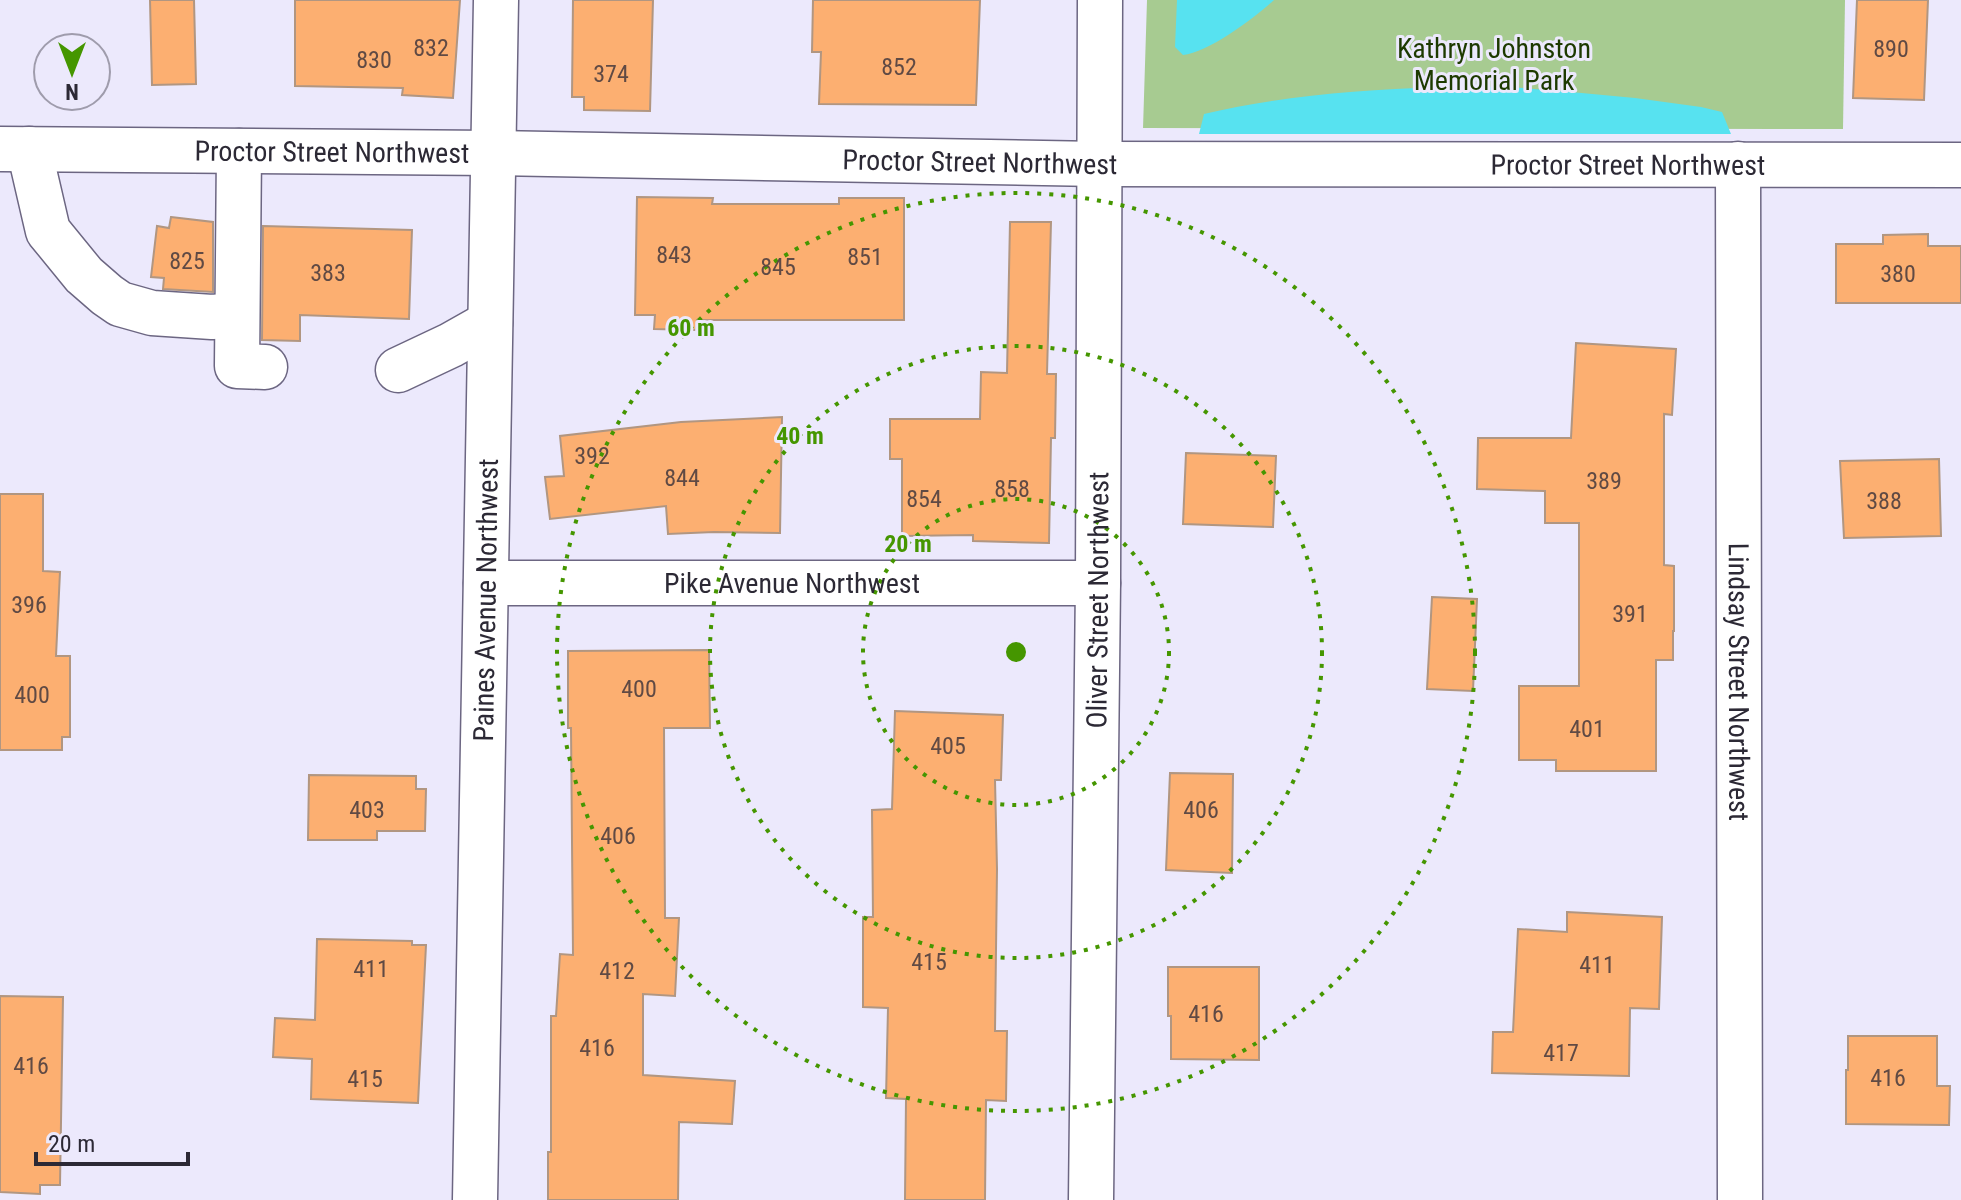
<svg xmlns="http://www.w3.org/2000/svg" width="1961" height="1200" font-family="'Roboto Condensed',sans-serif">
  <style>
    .green { fill: #a7cb91 }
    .water { fill: #57e2f0 }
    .building { fill: #fcaf71; stroke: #b19681; stroke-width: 2 }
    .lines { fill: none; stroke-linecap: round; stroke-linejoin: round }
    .minor-casing { stroke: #6c6682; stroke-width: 47 }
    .minor { stroke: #fff; stroke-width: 44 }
    .ring { fill: none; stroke: #459600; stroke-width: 4; stroke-dasharray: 4 8 }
    .labels { text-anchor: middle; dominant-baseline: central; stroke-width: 6; stroke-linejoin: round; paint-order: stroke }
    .number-label { font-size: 24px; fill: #604a44 }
    .park-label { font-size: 28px; fill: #1d3a00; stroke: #ece9fc }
    .street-label { font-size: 28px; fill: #2c2935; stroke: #ece9fc }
    .centre { fill: #459600; stroke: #ece9fc; stroke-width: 4 }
    .ring-label { font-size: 24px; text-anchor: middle; font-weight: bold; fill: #459600; stroke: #ece9fc; stroke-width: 6; stroke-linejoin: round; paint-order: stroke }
  </style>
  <rect width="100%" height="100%" fill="#ece9fc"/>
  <path class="green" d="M1147,0H1845L1843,129L1143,128Z"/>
  <path class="water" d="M1177,0H1274C1256,17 1208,53 1183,55L1175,47Z
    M1437,87H1509L1571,92L1635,98L1701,107L1722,112L1731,134H1199L1204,114C1280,96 1359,90 1437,87Z"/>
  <path class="building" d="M150,0H194L196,84L152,85Z
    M295,0H460L453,98L402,95L403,88L295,86Z
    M573,0H653L650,111L584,110V97H572Z
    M813,0H980L976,105L819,104L821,52H812Z
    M1857,0H1928L1924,100L1853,98Z
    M637,197L713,198L712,204H839V198H904V320H697L696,330L654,329L655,315H635Z
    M171,217L213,222V292L163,289L164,278L151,277L157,226L169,228Z
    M1010,222H1051L1047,374H1056L1055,438H1051L1049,543L973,541V535L902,536V459H890V419H980L981,372L1007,373Z
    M263,226L412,230L409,319L300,315V341L262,340Z
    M1928,234V246H1961V303H1836V244H1883V235Z
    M1576,343L1676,349L1672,415L1664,414V565L1674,566V631H1673V660H1656V771H1556V760H1519V686H1579V523H1545V491L1477,489L1478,438H1571Z
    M782,417L780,533L714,532L668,534L666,506L550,519L545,477L564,476L560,436L681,422Z
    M1186,453L1276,456L1273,527L1183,524Z
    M1939,459L1941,536L1844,538L1840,461Z
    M0,494H43V571L60,572L56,656H70V737H62V750H0Z
    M1432,597L1477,599L1473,691L1427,689Z
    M709,650L710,728H664L665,918H679L675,996L643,994V1075L735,1081L732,1124L679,1122L678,1200H548V1152H551V1016H556L560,954L573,955L571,728H568V651Z
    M895,711L1003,715L1001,780H995L997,869L995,1031H1007L1006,1101L986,1100L985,1200H905L906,1099L886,1098L888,1008L863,1007V917H873L872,810L892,809Z
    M1170,773L1233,774L1232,873L1166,870Z
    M309,775L416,776V789H426L425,831H377V840H308Z
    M1567,912L1662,917L1659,1009L1630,1008L1629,1076L1492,1073L1493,1032H1513L1518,929L1567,932Z
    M317,939L412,941V945H426L418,1103L311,1099L312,1059L273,1057L275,1018L315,1020Z
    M1168,967H1259V1060L1171,1059V1016H1168Z
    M0,996L63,997L60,1185H40V1194L0,1192Z
    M1848,1036H1937V1086H1950L1949,1125L1846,1124V1070H1848Z"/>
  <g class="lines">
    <defs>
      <g id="minor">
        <path id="s1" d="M0,149L493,153L1098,164L1961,165"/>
        <path d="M29,149L48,231L84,275L107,295L120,304L152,313L212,317L237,315"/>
        <path d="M239,151L237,366L265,367"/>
        <path id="s2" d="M1738,164L1740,1200"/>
        <path d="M398,370L451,345L490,323"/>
        <path id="s3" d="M486,583H1098"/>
        <path id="s4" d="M475,1200L496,0"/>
        <path id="s5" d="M1091,1200L1098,583L1100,0"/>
      </g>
    </defs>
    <use href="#minor" class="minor-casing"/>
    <use href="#minor" class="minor"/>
  </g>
  <g class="ring">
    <circle cx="1016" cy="652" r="153"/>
    <circle cx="1016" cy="652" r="306"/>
    <circle cx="1016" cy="652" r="459"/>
  </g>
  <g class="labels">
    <g class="number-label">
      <text x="431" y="48">832</text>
      <text x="1891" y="49">890</text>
      <text x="374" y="60">830</text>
      <text x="899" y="67">852</text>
      <text x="611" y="74">374</text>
      <text x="674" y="255">843</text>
      <text x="865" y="257">851</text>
      <text x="187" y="261">825</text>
      <text x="778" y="267">845</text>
      <text x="328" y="273">383</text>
      <text x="1898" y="274">380</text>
      <text x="592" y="456">392</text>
      <text x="682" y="478">844</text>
      <text x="1604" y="481">389</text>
      <text x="1012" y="489">858</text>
      <text x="924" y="499">854</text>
      <text x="1884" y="501">388</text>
      <text x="29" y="605">396</text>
      <text x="1630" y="614">391</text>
      <text x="639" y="689">400</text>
      <text x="32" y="695">400</text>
      <text x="1587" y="729">401</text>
      <text x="948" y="746">405</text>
      <text x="367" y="810">403</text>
      <text x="1201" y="810">406</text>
      <text x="618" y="836">406</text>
      <text x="929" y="962">415</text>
      <text x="1597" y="965">411</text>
      <text x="371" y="969">411</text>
      <text x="617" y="971">412</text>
      <text x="1206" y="1014">416</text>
      <text x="597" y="1048">416</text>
      <text x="1561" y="1053">417</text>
      <text x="31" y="1066">416</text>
      <text x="1888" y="1078">416</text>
      <text x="365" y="1079">415</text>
    </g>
    <g class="park-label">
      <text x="1494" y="48">Kathryn Johnston<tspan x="1494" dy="32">Memorial Park</tspan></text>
    </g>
    <g class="street-label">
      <text stroke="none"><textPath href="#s1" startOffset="332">Proctor Street Northwest</textPath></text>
      <text stroke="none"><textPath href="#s1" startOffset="980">Proctor Street Northwest</textPath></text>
      <text stroke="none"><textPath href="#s1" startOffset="1628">Proctor Street Northwest</textPath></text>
      <text stroke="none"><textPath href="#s3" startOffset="306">Pike Avenue Northwest</textPath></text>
      <text stroke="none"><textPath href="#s4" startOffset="600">Paines Avenue Northwest</textPath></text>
      <text stroke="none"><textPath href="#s5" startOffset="600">Oliver Street Northwest</textPath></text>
      <text stroke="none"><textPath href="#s2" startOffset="518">Lindsay Street Northwest</textPath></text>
    </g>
  </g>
  <circle cx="1016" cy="652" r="12" class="centre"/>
  <g class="ring-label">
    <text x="691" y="336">60 m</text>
    <text x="800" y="444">40 m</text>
    <text x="908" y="552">20 m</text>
  </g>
  <g transform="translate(72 72) rotate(180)"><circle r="38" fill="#ece9fc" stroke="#9f9cac" stroke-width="2"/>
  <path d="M0-6L14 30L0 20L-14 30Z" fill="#459600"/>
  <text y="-12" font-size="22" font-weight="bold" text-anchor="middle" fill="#2c2935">N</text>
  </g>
  <path d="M36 1152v12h152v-12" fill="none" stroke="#2c2935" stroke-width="4"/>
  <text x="48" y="1152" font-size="24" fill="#2c2935" stroke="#ece9fc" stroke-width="6" paint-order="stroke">20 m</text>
</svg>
